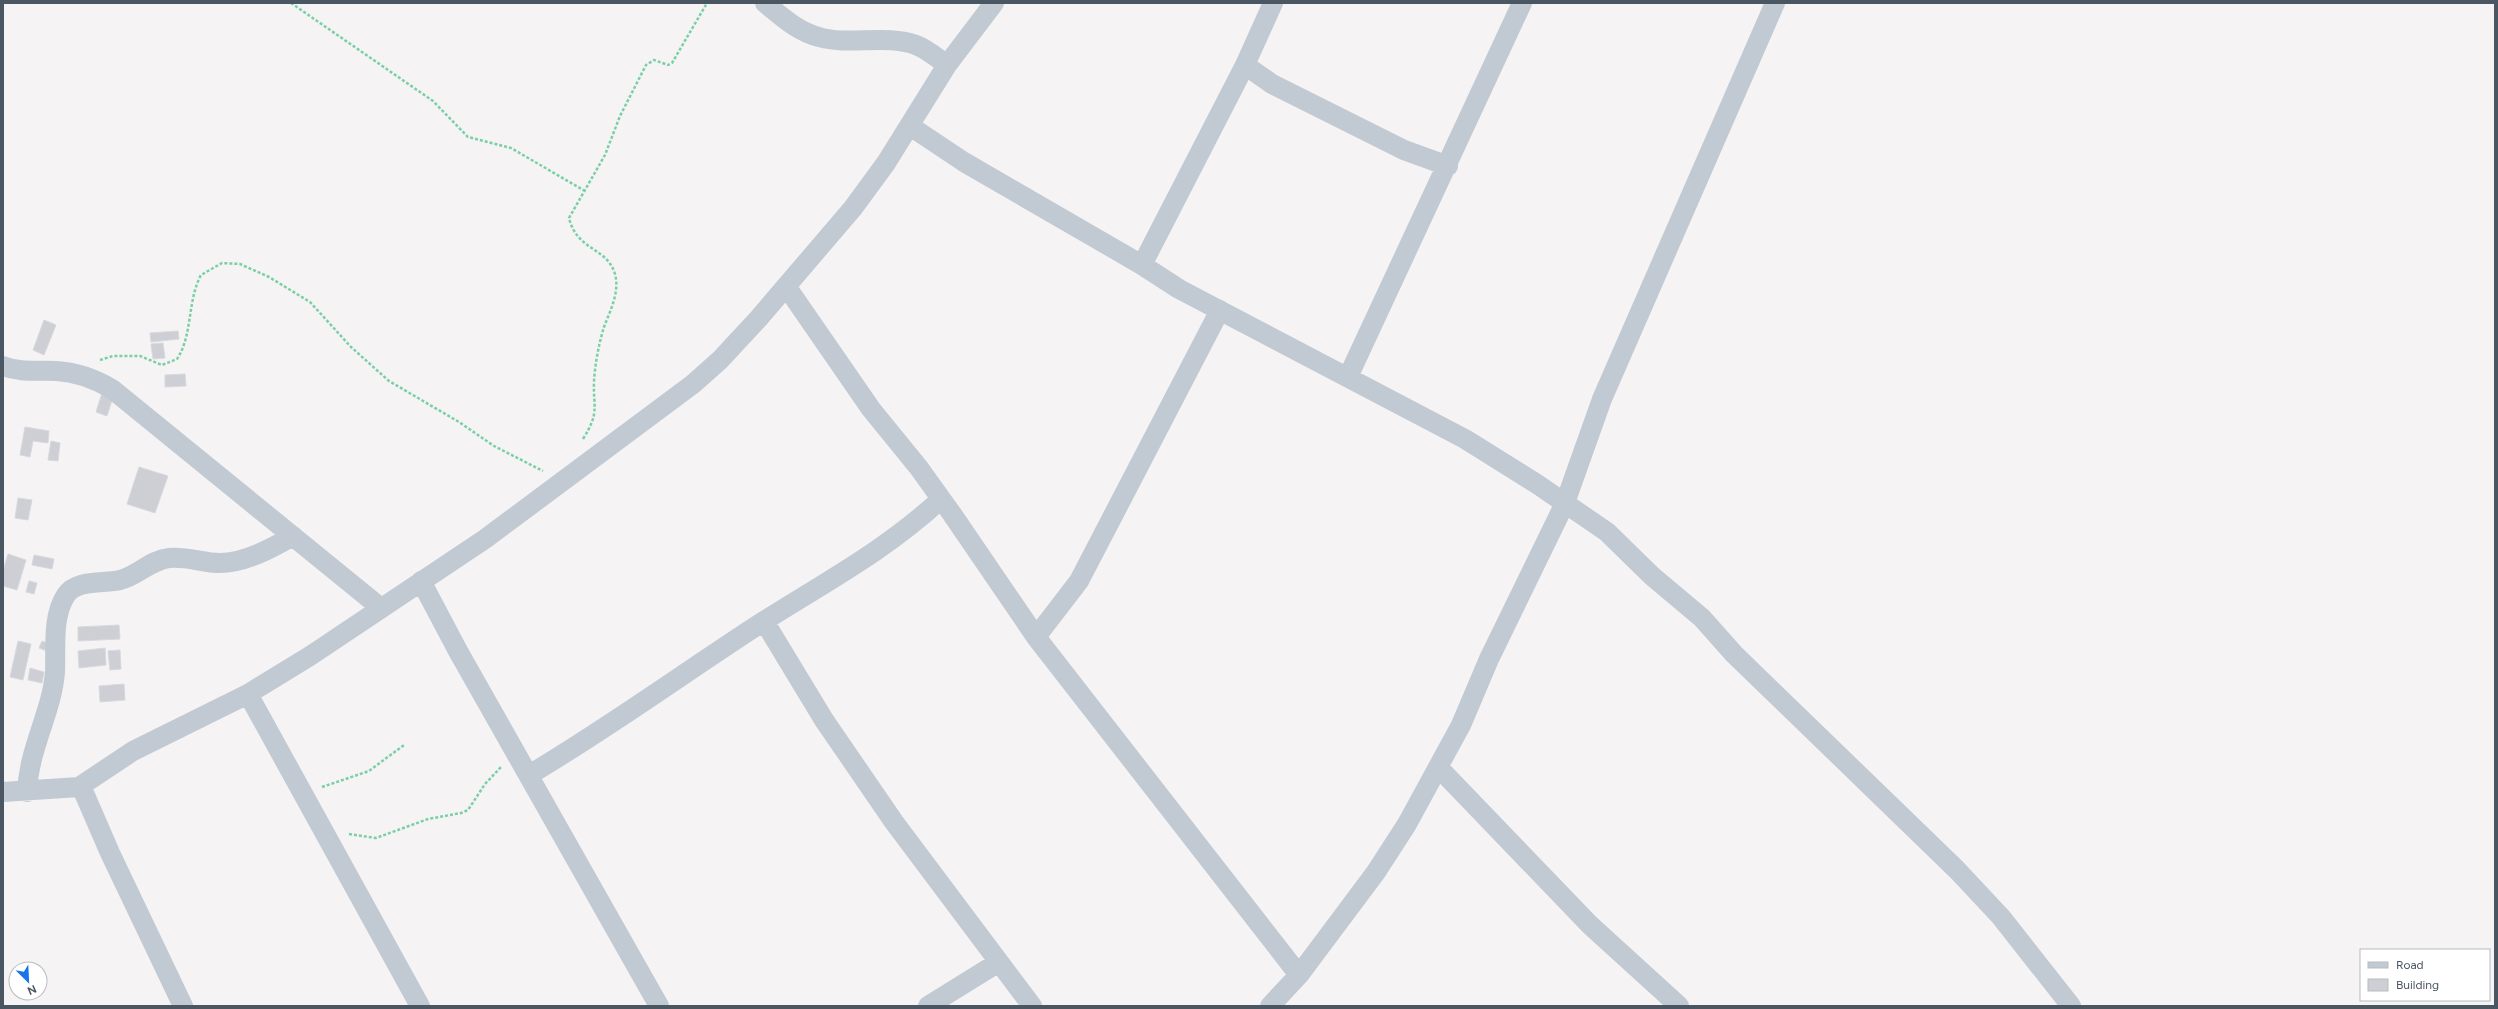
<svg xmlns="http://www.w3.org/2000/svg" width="2498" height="1009" font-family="Figtree,sans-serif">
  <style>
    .building { fill: #cdcfd5; stroke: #d7d9de }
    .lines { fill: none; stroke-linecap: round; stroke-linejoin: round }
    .path { stroke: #7ad0a6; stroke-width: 2.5; stroke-dasharray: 3 2; stroke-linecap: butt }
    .street { stroke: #c1cad2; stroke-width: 20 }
  </style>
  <rect width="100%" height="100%" fill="#f5f3f3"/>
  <path class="building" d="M44,320L56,325L44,355L33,350Z
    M178,331L179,339L151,342L150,333Z
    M163,343L165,358L153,359L151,344Z
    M185,374L186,386L165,387V375Z
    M103,390L114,394L107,416L96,412Z
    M25,427L49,431L48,443L33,441L30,457L20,455Z
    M51,441L60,443L58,461L48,460Z
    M139,467L168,476L155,513L127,504Z
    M18,498L32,500L28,520L15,518Z
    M8,554L26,560L17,590L3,586V571Z
    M34,555L54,559L52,569L32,565Z
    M29,581L37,583L34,594L26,592Z
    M119,625L120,639L78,641V627Z
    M18,641L31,644L23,680L10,677Z
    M42,641L49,644L47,651L39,648Z
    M105,648L106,665L79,668L78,651Z
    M120,650L121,669L110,670L108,651Z
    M30,668L44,672L42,683L28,680Z
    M124,684L125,700L100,702L99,686Z"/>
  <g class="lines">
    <path class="path" d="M291,3L433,101L468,137L511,148L585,191
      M100,360L113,356H140L162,365L177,359C193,335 187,301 201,275L222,263L240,264L269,277L310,302L351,347L389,381L459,422L494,446L543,471
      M583,439C600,412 593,408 594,381C595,364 599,343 604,327C610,311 620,292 615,274C607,247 577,251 569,218L605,155L620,116L646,65L654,60L668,65L672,63L707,3
      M322,787L369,771L404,745
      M349,834L376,838L428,819L461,813L468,810L485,784L501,767"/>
    <path class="street" d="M765,3C781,16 798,32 819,37C850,46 885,34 916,45C927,49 937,58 947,65
      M1245,65L1272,84L1404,150L1448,166
      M910,126L964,162L1142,265L1179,289L1465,439L1537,484L1607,532L1652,576L1702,618L1734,654L1957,870L2001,917L2071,1006
      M1142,265L1245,65L1273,3
      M786,286L871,409L919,468L952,514L1036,637L1299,975
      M3,366C20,373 38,370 56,371C76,372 95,379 112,389L381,608
      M1348,377L1522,3
      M421,581L458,651L659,1006
      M764,621L824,720L894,822L1032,1006
      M1036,637L1079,581L1220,310
      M248,694L420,1006
      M1439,768L1590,925L1679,1006
      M529,775C610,727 685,672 764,621C827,581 886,550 941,499
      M81,786L110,853L183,1006
      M3,792L79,787L133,751L248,694L310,656L485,539L693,384L720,360L759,318L853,208L886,163L947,65L994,3
      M27,792C29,747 52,712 55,672C56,648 52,616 66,595C77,579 104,584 120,580C138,576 150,560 169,558C186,556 203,563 220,563C245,563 272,548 293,536
      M928,1006L999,962
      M1270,1006L1299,975L1376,872L1407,824L1461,725L1489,659L1565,503L1602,399L1775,3"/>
  </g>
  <rect width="2498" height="1009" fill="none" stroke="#4a5661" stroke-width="8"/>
  <rect x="2360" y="949" width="130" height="52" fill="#ffffff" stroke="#b7bbc0"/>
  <rect x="2368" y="962" width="20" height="6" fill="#c1cad2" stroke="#b7bbc0"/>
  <text x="2396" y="969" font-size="12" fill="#4a5661">Road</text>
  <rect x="2368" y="979" width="20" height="12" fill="#cdcfd5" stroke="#b7bbc0"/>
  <text x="2396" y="989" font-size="12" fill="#4a5661">Building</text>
  <g transform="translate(28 981) rotate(156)"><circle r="19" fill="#ffffff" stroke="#b7bbc0"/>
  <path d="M0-3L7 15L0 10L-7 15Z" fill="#1a73e8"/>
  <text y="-6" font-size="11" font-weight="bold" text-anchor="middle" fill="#4a5661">N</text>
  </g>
</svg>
